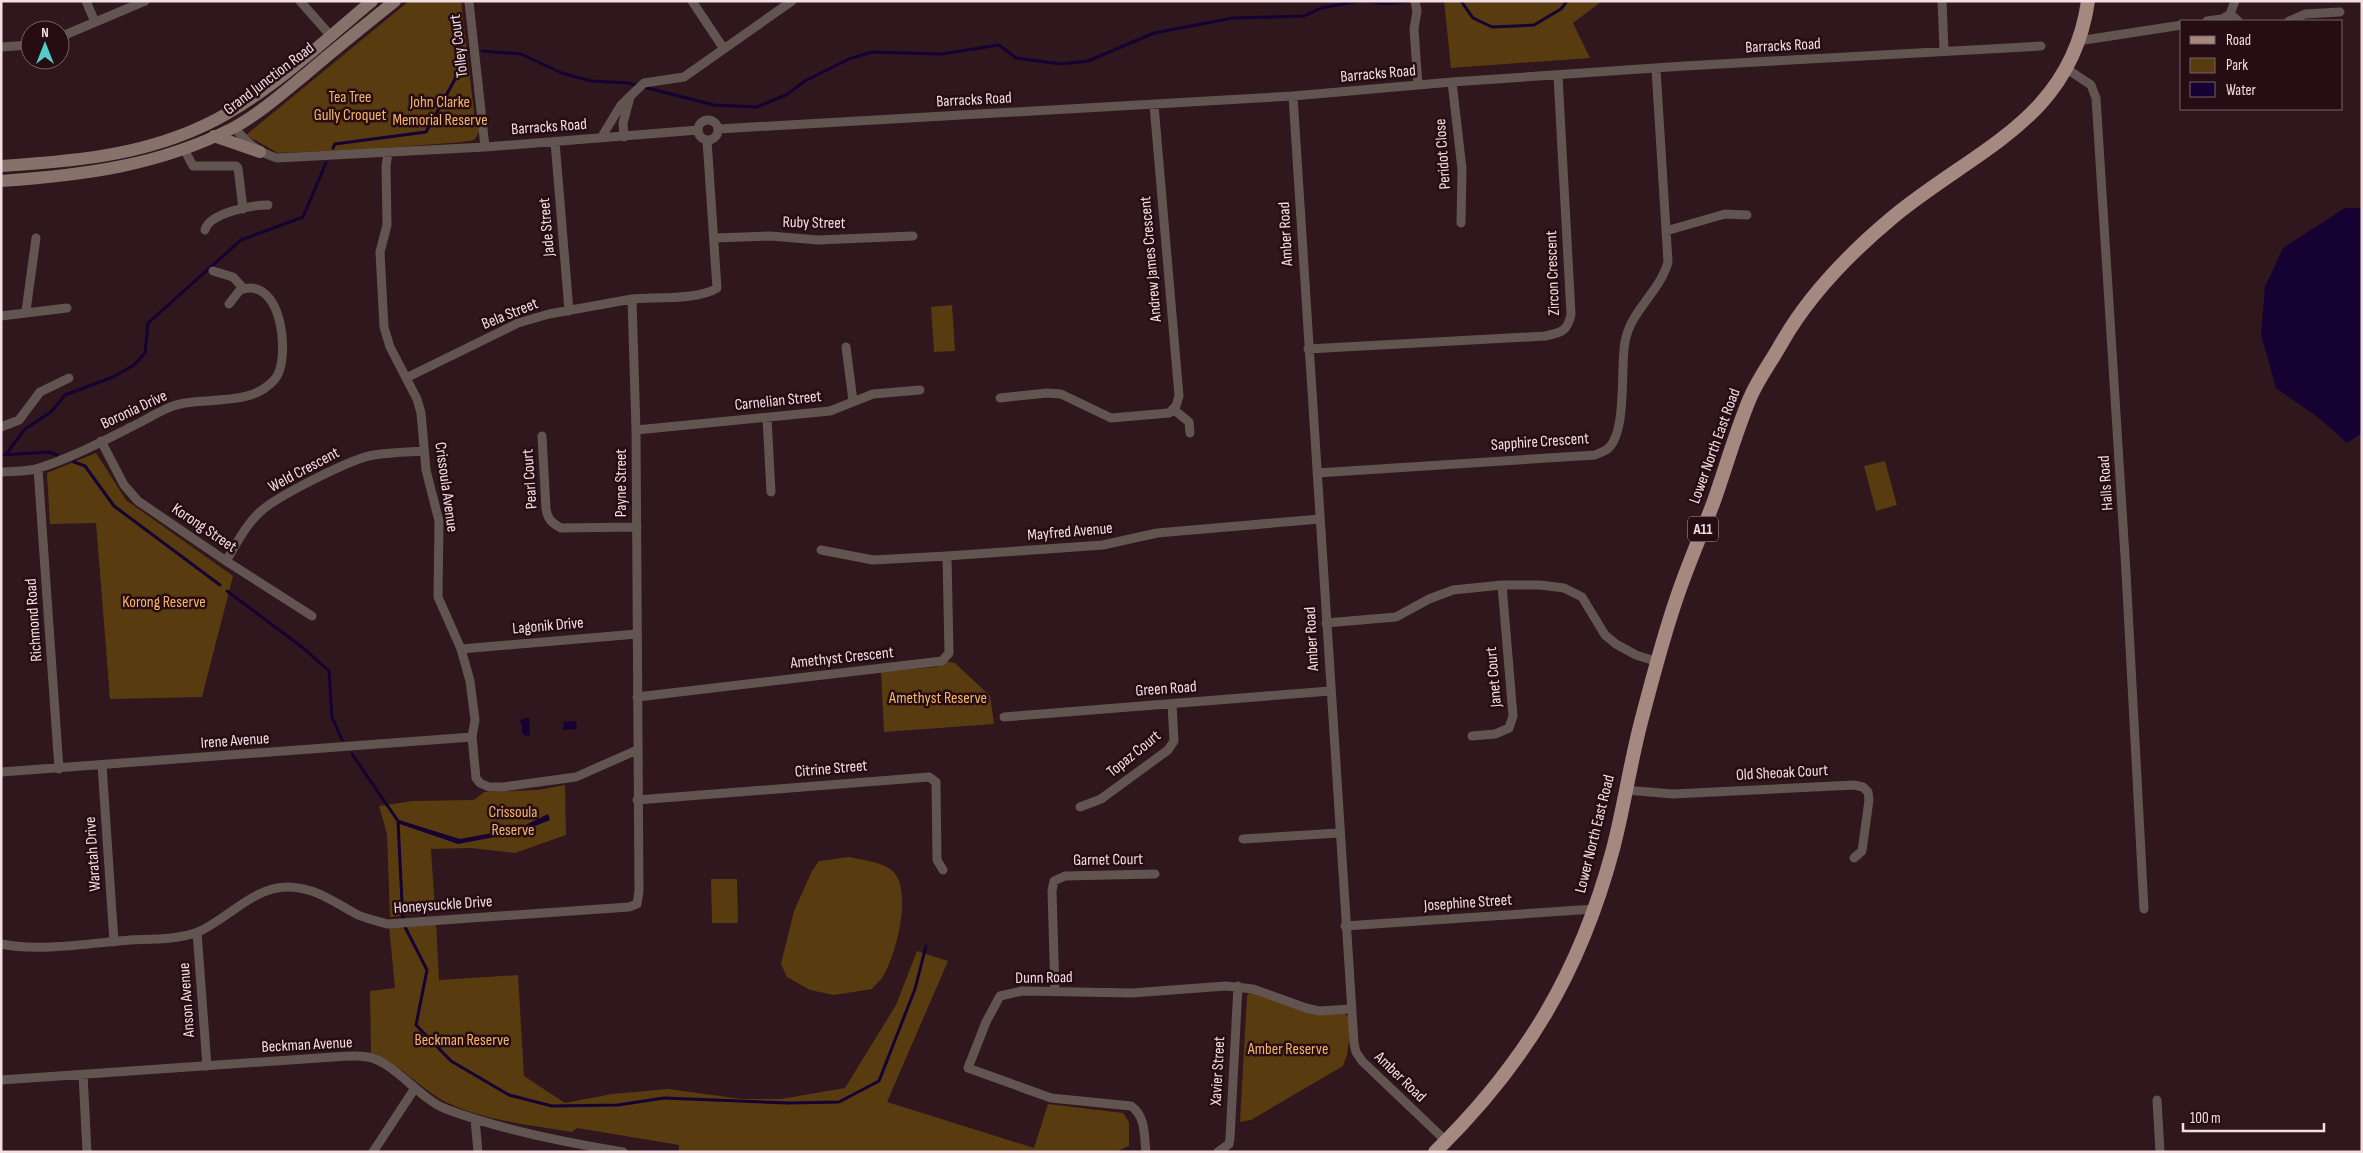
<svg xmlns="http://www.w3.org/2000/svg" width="2363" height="1153" font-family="'Sofia Sans Condensed',sans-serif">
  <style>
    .green { fill: #593b10 }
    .water { fill: #150233 }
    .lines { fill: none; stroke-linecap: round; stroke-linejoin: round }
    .stream { stroke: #150233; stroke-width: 3 }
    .minor { stroke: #625450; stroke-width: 9 }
    .secondary { stroke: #87716b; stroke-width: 12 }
    .primary { stroke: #a5887f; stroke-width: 14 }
    .labels { text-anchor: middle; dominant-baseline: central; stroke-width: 5; stroke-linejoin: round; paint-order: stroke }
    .shield { fill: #260d14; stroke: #b59fa5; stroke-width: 1 }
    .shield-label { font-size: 15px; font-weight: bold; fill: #f2dee3 }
    .street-label { font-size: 16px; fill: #f2dee3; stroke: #260d14 }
    .park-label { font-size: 16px; fill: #f6b667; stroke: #260d14 }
  </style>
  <rect width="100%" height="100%" fill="#30161d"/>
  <path class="green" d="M409,1H461L475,121C481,129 480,132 474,140L462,142L372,149L278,153L246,135Z
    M1444,1H1602L1573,23L1590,58L1451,68Z
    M952,305L955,351L934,352L931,307Z
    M96,453L126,500L233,576L202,697L110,699L96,523L50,524L47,473Z
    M1885,461L1897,505L1876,511L1864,466Z
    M942,661L955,663L990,696L994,724L884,732L881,672L937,667Z
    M565,785L566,835L515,853L471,848L431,849L435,911L390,917L387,834L379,806L413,801L474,800L484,792L538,790Z
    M849,857C861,860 879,861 890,869C915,885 896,957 882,978C879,982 875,985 872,989L834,995L810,990L787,977L781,964L794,911L812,871L819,861Z
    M711,879H737L738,923H712Z
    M436,922L439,980L518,975L524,1076L565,1103L612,1094L668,1089L742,1099H781L845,1088L896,1005L917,951L948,961L887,1102L1034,1148L1048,1104L1123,1113L1129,1122V1146L1115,1152H679V1145L577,1128L572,1132C531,1125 486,1121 448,1103C421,1090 400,1063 371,1053L370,991L395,988L389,926Z
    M1253,989L1293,1005L1339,1010L1352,1019L1347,1055L1343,1066L1251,1120L1240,1122L1247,996Z"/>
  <path class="water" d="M2345,208H2362V433L2347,443L2319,418L2276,388L2261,334L2265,287L2283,248Z
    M526,718H529L530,735L526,736L522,733V726L520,720Z
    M564,722L576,721L577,729L563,730Z
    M548,814L550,820L520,832L458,844L397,823L399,820L460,839L519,828Z"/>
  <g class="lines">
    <path class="stream" d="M1365,1L1388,4L1409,1
      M1461,1L1473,18L1492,27L1534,25L1561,9L1567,1
      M482,51L521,54L562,73L591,81L628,83L714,105L757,107L786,95L805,81L849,59L872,52L941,54L999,45L1016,58L1060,64L1088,61L1154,33L1233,18L1304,16L1321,8L1360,1
      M333,148L335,144L426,132L454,81L466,52
      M6,454L25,429L51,412L65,395L113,377L134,365L145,353L148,323L241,240L303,217L326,163
      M1,455L49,452L57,455
      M74,462L85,466L114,506L220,585
      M227,591L302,647L329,671L332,717L342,740
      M352,754L398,821L403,923L427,970L416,1025L451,1061L509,1095L552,1106L618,1105L664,1098L788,1103L839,1102L879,1081L915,989L926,946"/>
    <path class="minor" d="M86,1L95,22
      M300,1L330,35
      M692,1L724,49
      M1415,1L1417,11L1414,29L1418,85
      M1942,1L1944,51
      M469,2L485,147
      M2230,14L2235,1
      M2207,21L2222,19L2230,14L2238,21
      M2289,21L2305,14L2340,12
      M60,37L145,1
      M2078,41L2182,25
      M1,47L30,45
      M2067,69L2091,85L2096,98L2126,572L2144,909
      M1452,82L1462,169L1461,223
      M1293,96L1354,1043L1356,1052L1362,1061L1446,1141
      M698 130a10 10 0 1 1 20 0a10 10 0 1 1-20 0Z
      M234,127C247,143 258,152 277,158L485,147L698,130
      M718,129L1293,96L1452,82L1684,66L2041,46
      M624,137L623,123L630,97
      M601,138L621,105L644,83L684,77L792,1
      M555,142L569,311
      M184,149L193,166H236L238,168L243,209
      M388,153L386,166L387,225L380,252L384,327L390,347L417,399L421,413L426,470L439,521L438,597L461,649L470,681L475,720L472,737L476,778L480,783L489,787H503L576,777L637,750
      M205,230C209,213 252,205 268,205
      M1666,231L1725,214L1747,215
      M715,238L770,236L818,240L913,236
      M213,271L233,277L244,289
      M26,311L36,238
      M1,316L67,308
      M846,347L853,401
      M1308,349L1545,336C1561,333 1568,331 1571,314L1558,76
      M406,378L518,323L549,314L632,299
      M1000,398L1047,393L1061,394L1111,418L1169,413L1176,406L1179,396L1154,105
      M1173,409L1189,422L1190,433
      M767,418L771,492
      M1,427L19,420L40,392L69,378
      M636,430L830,411L873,394L920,390
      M542,436L546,509C548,520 552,523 561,528L637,527
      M101,441L124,485L138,501L226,561L312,616
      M38,469L59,769
      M1,472C13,471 28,472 39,468C71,458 103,441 133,426C150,418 166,406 185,403C214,398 253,405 275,379C291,360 283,274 240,290L229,304
      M1317,473L1595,455C1599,453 1603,452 1606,450C1628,436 1620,366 1625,342C1630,311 1660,292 1668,262L1656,69
      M821,550L873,560L947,556L1103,545L1157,533L1320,519
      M226,561C236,545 246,524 261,511C278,496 352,458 374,455C391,452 408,452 424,451
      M1326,623L1396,617L1429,599L1453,590L1502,585H1540L1564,588L1582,597L1605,635L1616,644L1636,655L1658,662
      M461,649L637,634
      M637,697L942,661L949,653L947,556
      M1004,717L1330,691
      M1472,736L1495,734L1509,728L1513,716L1502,585
      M102,765L114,942
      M1,772L472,737
      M1625,790L1673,794L1854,785L1863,787L1868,792L1869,800L1862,851L1854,858
      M637,800L929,777L936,782L937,860L943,870
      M1080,807L1101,799L1168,750L1174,741L1172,704
      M1243,839L1339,833
      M1345,926L1594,909
      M197,932L207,1066
      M1,944C38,952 92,943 130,940C151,939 177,940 198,932C228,919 254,886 289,887C317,888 335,903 358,915C367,919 378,921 387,924L629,907L637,904L639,891L636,430L632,299C654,297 699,300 717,288L707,140
      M1055,992L1052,891L1054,881L1065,876L1155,874
      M83,1074L87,1152
      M1,1080L333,1057C344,1056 357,1055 368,1057C393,1061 421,1100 446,1109C502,1130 564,1142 623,1152
      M2157,1100L2160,1152
      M475,1119L478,1152
      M373,1152L415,1088
      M1146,1152C1144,1136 1146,1116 1131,1106L1051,1098L968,1068L986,1022L1000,996L1022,991L1132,993L1226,986L1253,989L1306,1008L1319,1011L1351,1009
      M1218,1152L1229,1144L1230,1138L1238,986"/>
    <path class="secondary" d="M214,136L260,152
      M1,166C81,161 158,154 228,113C280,83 326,39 372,1
      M1,181C84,175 158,166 233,128C259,114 284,92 306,74C335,49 365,25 395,1"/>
    <path class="primary" d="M1435,1152C1526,1063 1580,972 1613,849C1624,807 1630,764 1641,722C1652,680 1663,637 1677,597C1688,564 1702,533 1714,501C1726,467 1736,431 1750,398C1758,379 1771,362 1781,344C1808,296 1851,252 1893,217C1975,149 2071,120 2088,1"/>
  </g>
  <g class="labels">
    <rect class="shield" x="1688" y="516.5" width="30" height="25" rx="4"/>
    <g class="shield-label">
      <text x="1703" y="529">A11</text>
    </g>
    <g class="street-label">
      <text transform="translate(459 46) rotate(-97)">Tolley Court</text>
      <text transform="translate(1783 46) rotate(-3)">Barracks Road</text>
      <text transform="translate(1378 74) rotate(-5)">Barracks Road</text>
      <text transform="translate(269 79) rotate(-37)">Grand Junction Road</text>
      <text transform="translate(974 100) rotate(-3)">Barracks Road</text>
      <text transform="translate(549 127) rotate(-4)">Barracks Road</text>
      <text transform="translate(1443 154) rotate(-94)">Peridot Close</text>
      <text transform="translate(814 223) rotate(1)">Ruby Street</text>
      <text transform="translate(547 227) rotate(-95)">Jade Street</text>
      <text transform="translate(1286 234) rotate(-93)">Amber Road</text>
      <text transform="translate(1151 259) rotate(-95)">Andrew James Crescent</text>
      <text transform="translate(1553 273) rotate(-92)">Zircon Crescent</text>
      <text transform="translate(510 314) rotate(-22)">Bela Street</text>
      <text transform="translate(778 401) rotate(-6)">Carnelian Street</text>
      <text transform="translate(134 410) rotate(-25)">Boronia Drive</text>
      <text transform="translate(1540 442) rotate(-4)">Sapphire Crescent</text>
      <text transform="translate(1715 446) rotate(-70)">Lower North East Road</text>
      <text transform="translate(304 470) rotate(-28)">Weld Crescent</text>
      <text transform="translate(530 479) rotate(-94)">Pearl Court</text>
      <text transform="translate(621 483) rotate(-90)">Payne Street</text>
      <text transform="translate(2106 483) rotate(-94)">Halls Road</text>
      <text transform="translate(446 487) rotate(82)">Crissoula Avenue</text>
      <text transform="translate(204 528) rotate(34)">Korong Street</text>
      <text transform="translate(1070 532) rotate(-5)">Mayfred Avenue</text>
      <text transform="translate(34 620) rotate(-94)">Richmond Road</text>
      <text transform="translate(548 626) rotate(-5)">Lagonik Drive</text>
      <text transform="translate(1312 639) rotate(-93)">Amber Road</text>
      <text transform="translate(842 658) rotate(-6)">Amethyst Crescent</text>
      <text transform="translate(1494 677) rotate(-95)">Janet Court</text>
      <text transform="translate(1166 689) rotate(-4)">Green Road</text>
      <text transform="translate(235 741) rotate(-4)">Irene Avenue</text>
      <text transform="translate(1134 754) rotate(-39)">Topaz Court</text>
      <text transform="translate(831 769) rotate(-5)">Citrine Street</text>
      <text transform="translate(1782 773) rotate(-3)">Old Sheoak Court</text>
      <text transform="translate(1595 834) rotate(-76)">Lower North East Road</text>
      <text transform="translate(93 854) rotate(-94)">Waratah Drive</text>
      <text transform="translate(1108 860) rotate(-1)">Garnet Court</text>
      <text transform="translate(1468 903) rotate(-4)">Josephine Street</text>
      <text transform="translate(443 905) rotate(-4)">Honeysuckle Drive</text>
      <text transform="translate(1044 978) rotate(-1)">Dunn Road</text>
      <text transform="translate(187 1000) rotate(-94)">Anson Avenue</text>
      <text transform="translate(307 1045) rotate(-3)">Beckman Avenue</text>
      <text transform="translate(1218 1071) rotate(-87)">Xavier Street</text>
      <text transform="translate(1400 1077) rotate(44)">Amber Road</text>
    </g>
    <g class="park-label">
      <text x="350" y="97">Tea Tree<tspan x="350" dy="18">Gully Croquet</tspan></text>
      <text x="440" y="102">John Clarke<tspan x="440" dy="18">Memorial Reserve</tspan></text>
      <text x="164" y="602">Korong Reserve</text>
      <text x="938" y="698">Amethyst Reserve</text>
      <text x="513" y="812">Crissoula<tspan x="513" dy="18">Reserve</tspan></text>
      <text x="462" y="1040">Beckman Reserve</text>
      <text x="1288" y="1049">Amber Reserve</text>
    </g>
  </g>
  <rect width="2363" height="1153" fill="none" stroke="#f2dee3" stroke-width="5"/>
  <rect x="2180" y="20" width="162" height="90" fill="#260d14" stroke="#786167"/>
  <rect x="2190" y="36" width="25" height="8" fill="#a5887f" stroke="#786167"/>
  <text x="2226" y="45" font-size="15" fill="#f2dee3">Road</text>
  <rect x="2190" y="58" width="25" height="15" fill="#593b10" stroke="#786167"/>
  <text x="2226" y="70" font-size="15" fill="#f2dee3">Park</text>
  <rect x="2190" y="82" width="25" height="15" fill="#150233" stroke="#786167"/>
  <text x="2226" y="95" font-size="15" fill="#f2dee3">Water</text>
  <g transform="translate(45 45)"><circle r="24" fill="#260d14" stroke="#786167"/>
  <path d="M0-4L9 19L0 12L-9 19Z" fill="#53cdc9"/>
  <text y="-8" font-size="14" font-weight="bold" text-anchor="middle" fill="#f2dee3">N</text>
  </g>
  <path d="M2183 1123v8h141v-8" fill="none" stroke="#f2dee3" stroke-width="2.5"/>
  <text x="2190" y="1123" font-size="15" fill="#f2dee3" stroke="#260d14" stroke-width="4" paint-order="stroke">100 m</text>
</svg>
